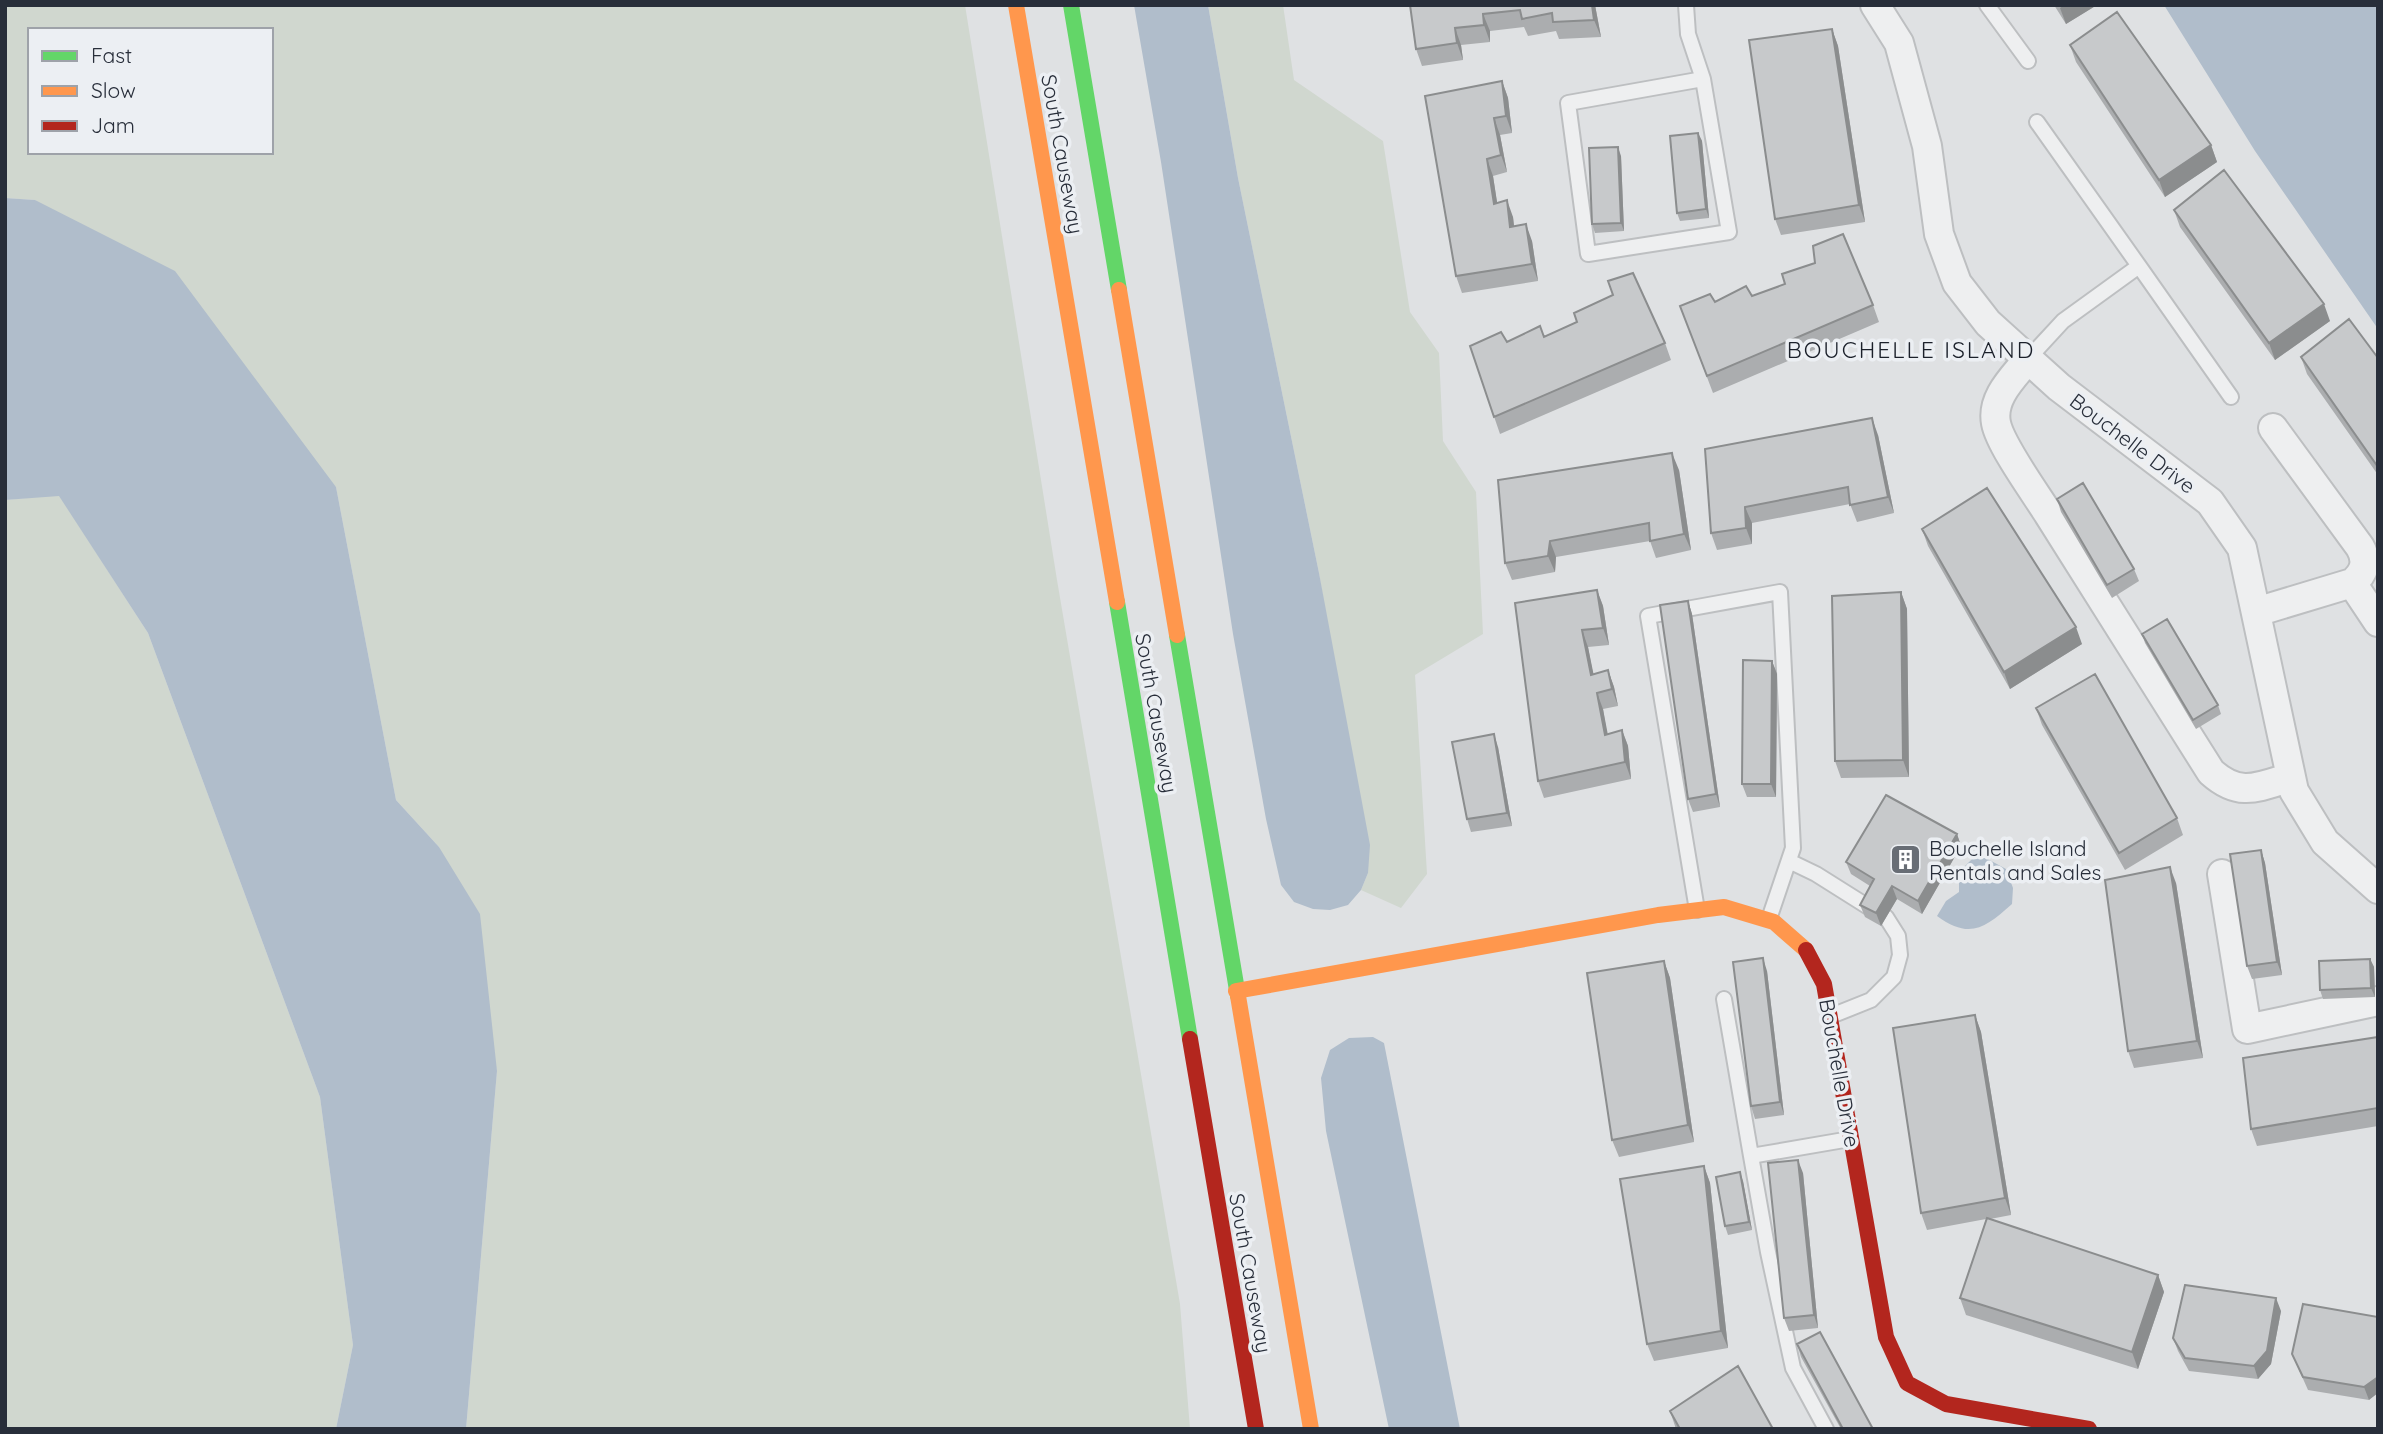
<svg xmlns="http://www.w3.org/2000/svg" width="2383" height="1434" font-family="Quicksand,sans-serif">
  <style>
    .green { fill: #d0d7cf; fill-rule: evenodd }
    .water { fill: #b0bdcb }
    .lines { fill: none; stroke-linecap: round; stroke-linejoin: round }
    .lane-casing { stroke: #bdbfc1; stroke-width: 18 }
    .street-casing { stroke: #bdbfc1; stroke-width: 32 }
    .lane { stroke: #eeeff0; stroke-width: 14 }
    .street { stroke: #eeeff0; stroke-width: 28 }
    .fast { stroke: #63d668; stroke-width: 16 }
    .slow { stroke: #ff974d; stroke-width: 16 }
    .jam { stroke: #b3261e; stroke-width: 16 }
    .wall { fill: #abadaf }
    .shaded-wall { fill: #8b8d8e }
    .building { fill: #c7c9cb; stroke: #8b8d8e; stroke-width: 2 }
    .labels { text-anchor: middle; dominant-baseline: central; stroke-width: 7; stroke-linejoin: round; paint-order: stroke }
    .street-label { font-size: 21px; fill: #282e3a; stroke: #eceff3 }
    .poi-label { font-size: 21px; fill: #282e3a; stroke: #eceff3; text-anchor: start }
    .neighbourhood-label { font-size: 23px; letter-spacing: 2px; fill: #1b202a; stroke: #eceff3 }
  </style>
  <rect width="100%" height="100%" fill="#dfe1e3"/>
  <path class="green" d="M5,5H965L1057,580L1180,1304L1190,1429H466L497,1071L439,847L396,800L336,487L35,200L5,198ZM30,30H271V152H30Z
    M1208,5H1283L1294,80L1383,141L1410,312L1439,353L1443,441L1476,492L1483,634L1415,675L1427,874L1401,908L1361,890L1368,873L1319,573L1238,178Z
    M59,495L148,633L320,1097L353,1345L336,1429H5V500Z"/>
  <path class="water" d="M1134,5H1208L1238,178L1319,573L1370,845L1368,873L1361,890L1348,905L1330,910L1313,909L1294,902L1281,885L1266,819L1233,634L1161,162Z
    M2164,5H2378V329L2255,151Z
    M5,198L35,200L175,271L336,487L396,800L439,847L480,914L497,1071L466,1429H336L353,1345L320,1097L148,633L59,496L5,500Z
    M1984,857L2006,869L2013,888L2012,904C1985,928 1970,940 1937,916L1946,901L1959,892V872L1972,859Z
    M1373,1037L1384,1043L1460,1429H1389L1326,1131L1321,1078L1330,1050L1349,1038Z"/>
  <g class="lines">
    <defs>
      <path id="lane" d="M1686,5L1688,34L1703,79L1729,232L1588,254L1568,103L1703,79
        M1987,5L2028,61
        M2037,122L2139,266
        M2028,359L2063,321L2139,266L2231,397
        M1789,861L1816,874L1870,908
        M1697,910L1648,616L1780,592L1793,848L1769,919
        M1724,999L1751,1156
        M1831,1016L1871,1000L1894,977L1900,955L1898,936L1886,917
        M1826,1429L1793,1368L1768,1252L1751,1156L1850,1139"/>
      <path id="street" d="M1875,5L1899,43L1927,146L1939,234L1957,283L1988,323L2059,387L2210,502L2242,548L2294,791L2325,842L2378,889
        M2028,359C2014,377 1991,397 1996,423C2000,445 2036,494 2049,515C2103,601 2157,686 2211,772C2240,798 2258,787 2291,777
        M2352,583L2378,622
        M2256,612L2352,583C2365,573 2368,561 2360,547L2273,428
        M2222,874L2247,1029L2378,1001"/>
    </defs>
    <use href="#lane" class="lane-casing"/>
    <use href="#street" class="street-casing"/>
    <use href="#lane" class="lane"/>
    <use href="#street" class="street"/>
    <path class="fast" d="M1071,5L1119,290
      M1117,602L1190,1039
      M1177,635L1238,996"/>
    <path class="slow" d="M1016,5L1117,602
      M1119,290L1177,635
      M1236,991L1658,915L1724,907L1774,922L1806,950
      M1238,996L1311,1429"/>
    <path class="jam" d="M1806,950L1824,984L1886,1337L1907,1383L1946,1404L2089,1429
      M1190,1039L1256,1429"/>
  </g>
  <path class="wall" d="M1410,5H1595L1601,37L1559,39L1556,31L1528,36L1524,27L1490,31V42L1461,45L1463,60L1422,66L1416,49Z
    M2054,5H2097L2066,24Z
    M1832,29L1838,46L1865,222L1781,235L1775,219Z
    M2070,45L2211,145L2217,162L2165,197L2076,62Z
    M1502,81L1508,98L1512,133L1500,135L1507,172L1493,176L1497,203L1513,217L1514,226L1532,241L1538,281L1462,293L1456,276Z
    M1698,133L1702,141L1709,218L1680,221L1677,213Z
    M1621,156L1624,231L1595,233L1592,224Z
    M2174,210L2330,321L2275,360L2180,227Z
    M1715,302L1873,305L1879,322L1713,393L1680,306Z
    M1544,337L1665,343L1671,360L1500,434L1470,346L1507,342Z
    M2301,357L2378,358V475L2307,374Z
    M1878,435L1894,513L1857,522L1850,504L1752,523V544L1717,550L1711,533L1705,449Z
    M1679,470L1691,550L1656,558L1650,541L1556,557L1555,572L1512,580L1505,563Z
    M2057,499L2134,569L2139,581L2112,598L2061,512Z
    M1922,529L2082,644L2010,689L1928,546Z
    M1597,590L1603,606L1609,645L1588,647L1593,674L1608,670L1614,687L1618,706L1603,709L1607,734L1622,730L1628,746L1631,779L1544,798L1538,781L1515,603Z
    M1901,592L1907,609L1909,777L1841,778L1835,761Z
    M1688,601L1692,614L1720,807L1693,812L1688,799Z
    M2142,634L2218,705L2221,714L2196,729L2145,643Z
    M1772,661L1777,674L1776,797H1747L1742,784Z
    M2036,708L2177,818L2183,835L2125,870L2042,725Z
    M1498,747L1512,826L1471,832L1467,819Z
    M1957,834L1961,846L1922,914L1897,899L1881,926L1865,917L1860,905L1870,886L1851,874L1846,862Z
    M2261,850L2265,863L2282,975L2252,979L2247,966Z
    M2176,883L2203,1058L2134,1068L2128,1051Z
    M2370,959L2374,967L2375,997L2323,999L2320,990Z
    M1664,961L1670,978L1694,1142L1619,1157L1612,1140Z
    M1767,971L1784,1115L1755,1119L1751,1106Z
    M1975,1015L1981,1032L2011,1215L1990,1219L2158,1275L2164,1292L2138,1369L1966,1315L1960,1298L1986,1219L1927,1230L1921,1213Z
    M2378,1037V1126L2257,1146L2251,1129Z
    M1704,1166L1710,1183L1728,1348L1654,1361L1647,1344Z
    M1803,1173L1818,1328L1789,1331L1784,1318Z
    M1743,1181L1752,1230L1728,1235L1725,1226Z
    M2281,1311L2271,1364L2258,1379L2189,1371L2178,1351L2173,1338Z
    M2378,1317L2369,1400L2308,1390L2292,1354Z
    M1797,1344L1873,1429H1841L1801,1357Z
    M1670,1411L1773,1429H1676Z"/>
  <path class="shaded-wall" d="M1592,5H1595L1601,37L1594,20Z
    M2064,5H2097L2066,24L2060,8Z
    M1483,14L1490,31V42L1484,25Z
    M1455,28L1461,45L1463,60L1457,43Z
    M1832,29L1838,46L1865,222L1859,205Z
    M1502,81L1508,98L1512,133L1506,116Z
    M1494,118L1500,135L1507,172L1501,155Z
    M1698,133L1702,141L1709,218L1706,209Z
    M2211,145L2217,162L2165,197L2159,180Z
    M1618,147L1621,156L1624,231L1621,223Z
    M1487,159L1493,176L1500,221L1494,204Z
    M1507,200L1513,217L1516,244L1510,227Z
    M1526,224L1532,241L1538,281L1532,264Z
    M2324,304L2330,321L2275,360L2269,343Z
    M1872,418L1878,435L1894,513L1888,497Z
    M1672,453L1679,470L1691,550L1684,534Z
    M1745,507L1752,523V544L1746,528Z
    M1550,541L1556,557L1555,572L1548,556Z
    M1597,590L1603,606L1609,645L1603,628Z
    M1901,592L1907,609L1909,777L1903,760Z
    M1688,601L1692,614L1720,807L1716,794Z
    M2076,627L2082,644L2010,689L2004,672Z
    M1582,630L1588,647L1597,691L1591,675Z
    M1772,661L1777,674L1776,797L1771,784Z
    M1608,670L1614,687L1618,706L1612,689Z
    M1597,693L1603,709L1611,751L1605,735Z
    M1622,730L1628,746L1631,779L1625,762Z
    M1494,734L1498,747L1512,826L1507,813Z
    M1957,834L1961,846L1922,914L1918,901Z
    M2261,850L2265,863L2282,975L2277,962Z
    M2170,867L2176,883L2203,1058L2197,1041Z
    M1892,886L1897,899L1881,926L1876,913Z
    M1763,958L1767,971L1784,1115L1780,1102Z
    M2370,959L2374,967L2375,997L2371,988Z
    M1664,961L1670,978L1694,1142L1688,1125Z
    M1975,1015L1981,1032L2011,1215L2005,1198Z
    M1798,1160L1803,1173L1818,1328L1814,1315Z
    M1704,1166L1710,1183L1728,1348L1721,1331Z
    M1740,1172L1743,1181L1752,1230L1749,1222Z
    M2158,1275L2164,1292L2138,1369L2132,1352Z
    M2276,1298L2281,1311L2271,1364L2258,1379L2254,1366Z
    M2378,1377V1393L2369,1400L2364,1387Z"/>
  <path class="building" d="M1410,5H1592L1594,20L1553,22L1552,13L1522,19L1520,10L1483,14L1484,25L1455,28L1457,43L1416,49Z
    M2117,12L2211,145L2159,180L2070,45Z
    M1832,29L1859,205L1775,219L1749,40Z
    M1502,81L1506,116L1494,118L1501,155L1487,159L1494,204L1507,200L1510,227L1526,224L1532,264L1456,276L1425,96Z
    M1698,133L1706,209L1677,213L1670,136Z
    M1618,147L1621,223L1592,224L1589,148Z
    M2224,170L2324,304L2269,343L2174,210Z
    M1843,234L1873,305L1707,376L1680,306L1710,294L1715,302L1746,286L1752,296L1785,284L1782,274L1815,263L1813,246Z
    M1633,273L1665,343L1494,417L1470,346L1501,332L1507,342L1540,326L1544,337L1577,322L1574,313L1613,295L1608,281Z
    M2349,319L2378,358V467L2301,357Z
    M1872,418L1888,497L1850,505L1848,487L1745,507L1746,528L1711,533L1705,449Z
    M1672,453L1684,534L1650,541L1649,523L1550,541L1548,556L1505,563L1498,480Z
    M2083,483L2134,569L2107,585L2057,499Z
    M1987,488L2076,627L2004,672L1922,529Z
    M1597,590L1603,628L1582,630L1591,675L1608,670L1612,689L1597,693L1605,735L1622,730L1625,762L1538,781L1515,603Z
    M1901,592L1903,760L1835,761L1832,596Z
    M1688,601L1716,794L1688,799L1660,605Z
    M2167,619L2218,705L2193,720L2142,634Z
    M1743,660L1772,661L1771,784H1742Z
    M2095,674L2177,818L2119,853L2036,708Z
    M1494,734L1507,813L1467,819L1452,742Z
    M1886,795L1957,834L1918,901L1892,886L1876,913L1860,905L1874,879L1846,862Z
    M2261,850L2277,962L2247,966L2230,854Z
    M2170,867L2197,1041L2128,1051L2105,880Z
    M1763,958L1780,1102L1751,1106L1733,962Z
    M2370,959L2371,988L2320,990L2319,961Z
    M1664,961L1688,1125L1612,1140L1587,973Z
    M1975,1015L2005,1198L1921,1213L1893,1028Z
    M2378,1037V1108L2251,1129L2243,1058Z
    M1798,1160L1814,1315L1784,1318L1768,1163Z
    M1704,1166L1721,1331L1647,1344L1620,1179Z
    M1740,1172L1749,1222L1725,1226L1716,1177Z
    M1987,1218L2158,1275L2132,1352L1960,1298Z
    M2185,1285L2276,1298L2267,1351L2254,1366L2185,1358L2173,1338Z
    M2303,1304L2378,1317V1377L2364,1387L2303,1377L2292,1354Z
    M1820,1332L1873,1429H1843L1797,1344Z
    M1738,1366L1773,1429H1680L1670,1411Z"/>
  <defs>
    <symbol id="building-square" viewBox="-11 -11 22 22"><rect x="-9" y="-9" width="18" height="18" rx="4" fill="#686d75" stroke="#eceff3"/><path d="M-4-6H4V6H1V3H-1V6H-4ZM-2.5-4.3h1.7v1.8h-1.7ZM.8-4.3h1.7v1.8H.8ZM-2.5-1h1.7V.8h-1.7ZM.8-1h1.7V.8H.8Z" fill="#fff"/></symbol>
  </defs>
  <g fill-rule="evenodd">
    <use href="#building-square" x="1888" y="842" width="35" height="35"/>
  </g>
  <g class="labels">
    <g class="street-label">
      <text transform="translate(1063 154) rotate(80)">South Causeway</text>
      <text transform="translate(2133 443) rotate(37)">Bouchelle Drive</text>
      <text transform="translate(1157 713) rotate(80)">South Causeway</text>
      <text transform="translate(1840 1073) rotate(80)">Bouchelle Drive</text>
      <text transform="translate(1251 1273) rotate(80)">South Causeway</text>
    </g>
    <g class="poi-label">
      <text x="1929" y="848">Bouchelle Island<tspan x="1929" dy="24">Rentals and Sales</tspan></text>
    </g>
    <g class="neighbourhood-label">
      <text x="1911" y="349">BOUCHELLE ISLAND</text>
    </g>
  </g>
  <rect width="2383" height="1434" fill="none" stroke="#282e3a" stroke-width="14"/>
  <rect x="28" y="28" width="245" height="126" fill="#eceff3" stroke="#9ea2a9" stroke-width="2"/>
  <rect x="42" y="51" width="35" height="10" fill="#63d668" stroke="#9ea2a9" stroke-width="2"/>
  <text x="91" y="63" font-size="21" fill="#282e3a">Fast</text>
  <rect x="42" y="86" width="35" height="10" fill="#ff974d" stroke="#9ea2a9" stroke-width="2"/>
  <text x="91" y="98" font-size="21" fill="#282e3a">Slow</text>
  <rect x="42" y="121" width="35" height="10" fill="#b3261e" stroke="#9ea2a9" stroke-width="2"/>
  <text x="91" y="133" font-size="21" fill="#282e3a">Jam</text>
</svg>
